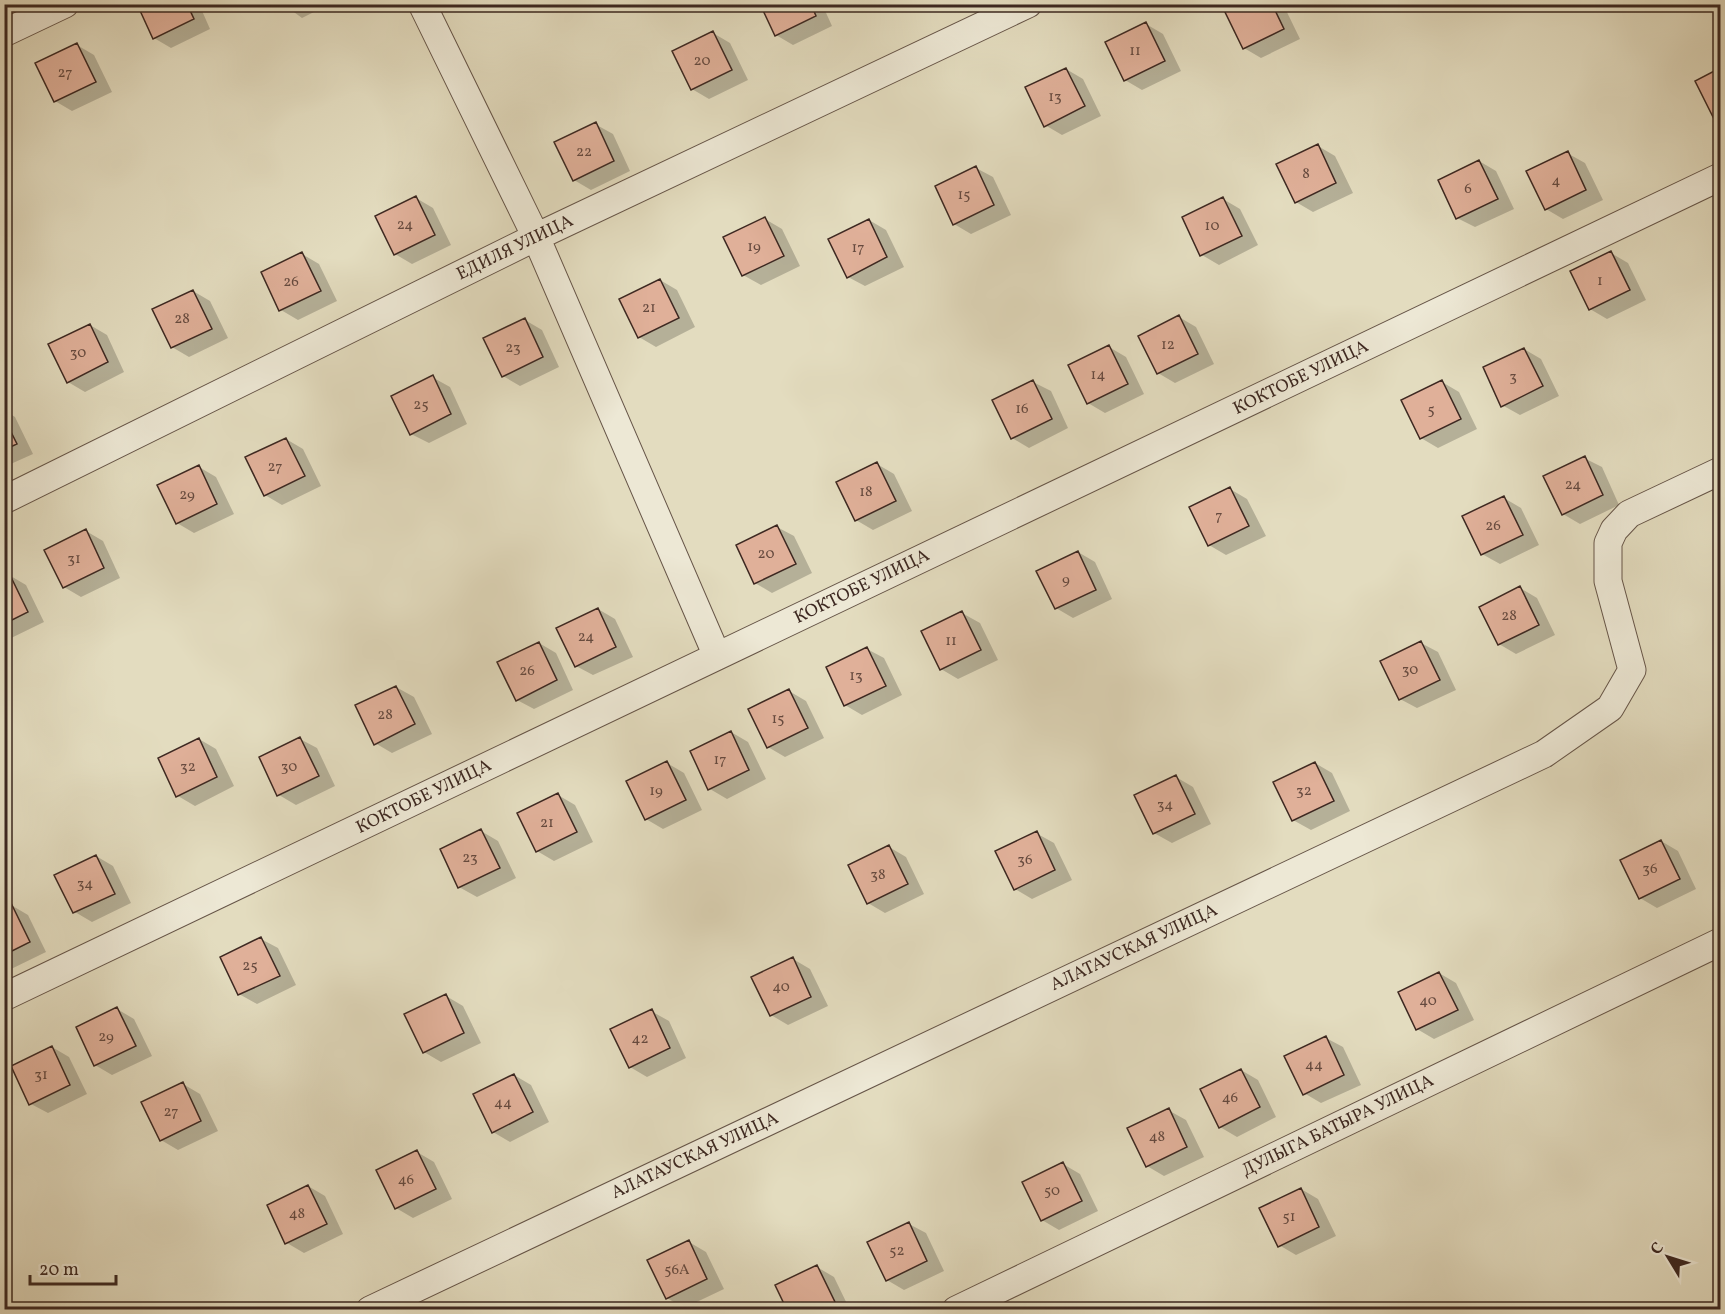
<svg xmlns="http://www.w3.org/2000/svg" width="1725" height="1314" font-family="Vollkorn,serif">
  <style>
    .shadow { fill: #0003 }
    .building { fill: #e0b099; stroke: #3d2821; stroke-width: 1.5 }
    .lines { fill: none; stroke-linecap: round; stroke-linejoin: round }
    .street-casing { stroke: #665548; stroke-width: 29 }
    .street { stroke: #ede8d5; stroke-width: 27 }
    .labels { text-anchor: middle; dominant-baseline: central; stroke-width: 5; stroke-linejoin: round; paint-order: stroke }
    .number-label { font-size: 15px; fill: #664a3f }
    .street-label { font-size: 18px; fill: #3d2821; stroke: #ede8d5 }
  </style>
  <rect width="100%" height="100%" fill="#e3dcbf"/>
  <filter id="stains"><feTurbulence type="fractalNoise" baseFrequency=".00333" numOctaves="4"/><feColorMatrix values="0 0 0 0 .2 0 0 0 0 .09 0 0 0 0 .02 0 0 0 .5 -.17"/></filter>
  <radialGradient id="worn" r=".72"><stop offset=".6" stop-color="#630" stop-opacity="0"/><stop offset="1" stop-color="#630" stop-opacity=".3"/></radialGradient>
  <path class="shadow" d="M138,4H199L210,29L171,48L154,38Z
    M283,4H330L302,18Z
    M761,4H822L832,26L793,45L776,35Z
    M1239,4H1283L1300,39L1261,58L1244,48Z
    M1340,4H1361L1350,10Z
    M1146,24L1163,34L1181,71L1142,90L1125,80Z
    M713,33L730,43L748,80L709,99L692,89Z
    M77,45L94,55L112,92L72,111L55,101Z
    M1066,69L1083,79L1101,116L1062,135L1045,125Z
    M1720,70V121L1715,118L1697,81Z
    M595,124L613,134L630,171L591,190L574,180Z
    M1318,146L1335,156L1353,193L1313,212L1296,202Z
    M1567,153L1585,163L1603,200L1563,219L1546,209Z
    M1479,161L1496,171L1514,209L1475,227L1457,218Z
    M976,168L993,177L1011,215L971,234L954,224Z
    M416,198L433,208L451,245L412,264L395,254Z
    M1223,199L1240,209L1258,245L1219,265L1202,255Z
    M765,219L782,229L800,266L761,285L743,275Z
    M869,220L886,230L904,267L865,286L848,277Z
    M1611,253L1628,263L1646,300L1607,319L1590,309Z
    M302,254L319,264L337,301L298,320L281,310Z
    M660,280L677,290L695,327L656,347L639,337Z
    M193,291L210,301L228,338L189,357L172,347Z
    M1179,317L1196,327L1214,364L1175,383L1158,373Z
    M525,320L542,330L559,367L520,386L503,376Z
    M90,325L107,335L124,372L85,392L68,382Z
    M1109,347L1126,357L1144,394L1105,413L1088,403Z
    M1524,349L1541,359L1559,396L1520,415L1502,405Z
    M432,377L450,387L467,424L429,443L411,434Z
    M1033,382L1051,391L1068,428L1029,448L1012,438Z
    M1442,382L1459,392L1477,429L1438,448L1421,438Z
    M4,410L15,417L33,454L4,467Z
    M286,439L303,449L321,486L282,505L265,495Z
    M1584,458L1602,467L1619,505L1580,524L1563,514Z
    M877,464L894,474L912,511L873,530L856,520Z
    M199,467L216,477L234,514L194,533L177,523Z
    M1230,489L1247,499L1266,536L1226,555L1209,545Z
    M1504,498L1521,508L1539,545L1500,564L1482,554Z
    M777,527L794,536L812,573L772,593L755,583Z
    M86,531L103,541L120,578L81,597L64,587Z
    M1078,552L1095,562L1112,599L1073,618L1056,608Z
    M9,575L26,585L44,622L5,641L4,577Z
    M1520,588L1537,598L1555,635L1516,654L1499,644Z
    M598,609L615,619L633,657L593,675L576,666Z
    M962,613L980,623L998,660L958,679L941,669Z
    M539,643L556,653L573,690L534,709L517,700Z
    M1421,643L1438,652L1456,690L1417,708L1400,699Z
    M867,649L884,658L902,695L862,715L845,705Z
    M396,687L414,697L432,734L392,753L375,743Z
    M789,691L806,701L824,738L785,757L768,747Z
    M731,732L748,742L766,779L727,799L710,789Z
    M199,739L216,749L234,786L195,806L178,796Z
    M300,739L317,748L335,786L296,805L279,795Z
    M667,763L684,773L702,810L663,829L646,819Z
    M1315,763L1332,773L1350,811L1311,830L1293,820Z
    M1176,777L1193,787L1211,824L1172,843L1154,833Z
    M558,795L575,805L593,842L554,861L537,851Z
    M481,831L498,841L516,878L477,897L459,887Z
    M1036,833L1054,843L1072,880L1032,899L1015,889Z
    M1661,841L1678,851L1696,889L1657,908L1640,898Z
    M889,847L906,857L924,894L885,913L868,903Z
    M96,856L113,866L131,903L92,922L75,912L57,875Z
    M11,905L28,915L46,952L7,971L4,970V908Z
    M261,939L278,948L296,985L257,1004L239,994L222,958Z
    M793,959L810,969L828,1006L788,1025L771,1015Z
    M1439,973L1456,983L1474,1020L1434,1039L1417,1029L1400,992Z
    M446,996L463,1006L481,1043L441,1062L424,1052Z
    M117,1009L134,1019L152,1056L112,1075L95,1065Z
    M651,1011L669,1021L686,1058L647,1077L630,1067Z
    M1326,1038L1343,1047L1361,1085L1321,1103L1304,1093Z
    M52,1047L69,1057L87,1094L48,1113L31,1104Z
    M1241,1070L1258,1080L1276,1117L1237,1137L1220,1127Z
    M514,1075L531,1085L549,1122L510,1142L493,1132Z
    M183,1084L200,1094L218,1131L178,1150L161,1140Z
    M1168,1110L1186,1120L1204,1157L1164,1176L1147,1166Z
    M417,1152L434,1162L452,1199L413,1218L396,1208Z
    M1063,1164L1080,1174L1098,1211L1059,1230L1042,1220Z
    M308,1186L325,1196L343,1234L304,1253L287,1243Z
    M1301,1189L1318,1199L1336,1236L1296,1255L1279,1245Z
    M909,1224L926,1233L944,1271L904,1290L887,1280Z
    M689,1242L706,1252L724,1289L684,1308L667,1298Z
    M817,1267L834,1277L850,1310H789Z"/>
  <path class="building" d="M137,4H187L194,19L153,39Z
    M760,4H811L816,16L775,36Z
    M1236,4H1272L1284,29L1243,49L1224,10Z
    M1146,22L1165,61L1124,81L1105,42Z
    M713,31L732,70L691,90L672,51Z
    M77,43L96,82L54,102L35,63Z
    M1066,68L1085,106L1044,127L1025,87Z
    M1720,68V116L1714,119L1695,81Z
    M596,122L614,161L573,181L554,142Z
    M1318,144L1336,183L1295,203L1276,164Z
    M1568,151L1586,190L1545,210L1526,171Z
    M1479,160L1498,199L1456,219L1438,180Z
    M976,166L994,205L953,225L935,186Z
    M416,196L435,235L394,255L375,216Z
    M1223,197L1242,236L1200,256L1182,217Z
    M765,217L784,256L742,276L723,237Z
    M869,219L887,257L847,278L828,239Z
    M1611,251L1630,290L1589,310L1570,271Z
    M302,252L321,291L279,311L261,272Z
    M660,279L679,318L638,338L619,299Z
    M193,290L212,329L171,348L152,309Z
    M1179,315L1198,354L1157,374L1138,336Z
    M525,318L543,357L502,377L483,338Z
    M90,324L108,362L67,383L48,344Z
    M1109,345L1128,384L1087,404L1068,365Z
    M1524,348L1543,386L1501,407L1483,367Z
    M433,375L451,414L410,435L391,396Z
    M1033,380L1052,419L1011,439L992,400Z
    M1442,380L1461,419L1420,439L1401,400Z
    M4,418L17,444L4,450Z
    M286,438L305,476L264,496L245,457Z
    M1585,456L1603,495L1562,515L1543,476Z
    M877,462L896,501L855,521L836,482Z
    M199,465L217,504L176,524L157,485Z
    M1230,487L1249,526L1208,546L1189,507Z
    M1504,496L1523,535L1481,555L1462,516Z
    M777,525L796,564L754,584L736,545Z
    M86,529L104,568L63,588L44,550Z
    M1078,551L1096,590L1055,609L1036,571Z
    M9,573L28,612L4,624V576Z
    M1520,586L1539,625L1498,645L1479,607Z
    M598,608L616,647L575,667L556,628Z
    M962,611L981,650L940,670L921,631Z
    M1421,641L1440,680L1399,700L1380,661Z
    M539,642L557,680L516,701L497,662Z
    M867,647L886,686L844,706L826,667Z
    M396,686L415,724L374,745L355,705Z
    M789,689L808,728L767,748L748,709Z
    M731,731L749,770L708,790L690,751Z
    M300,737L319,776L277,796L259,757Z
    M199,738L217,777L176,797L158,758Z
    M667,761L686,800L645,820L626,781Z
    M1315,762L1334,801L1292,821L1273,782Z
    M1176,775L1195,814L1153,834L1134,795Z
    M558,793L577,832L536,852L517,813Z
    M481,829L500,868L458,888L440,849Z
    M1037,831L1055,870L1014,890L995,851Z
    M1661,840L1680,879L1639,899L1620,860Z
    M889,845L908,884L867,904L848,865Z
    M96,855L115,894L73,913L54,875Z
    M11,903L30,942L4,955V907Z
    M261,937L280,976L238,995L220,957Z
    M793,957L811,997L770,1016L751,977Z
    M1439,972L1458,1010L1416,1030L1398,992Z
    M446,994L464,1033L423,1053L404,1014Z
    M117,1007L136,1046L94,1066L76,1027Z
    M652,1009L670,1048L629,1068L610,1029Z
    M1326,1036L1344,1075L1303,1095L1284,1056Z
    M52,1046L70,1085L29,1105L11,1066Z
    M1241,1069L1260,1107L1219,1128L1200,1089Z
    M514,1074L533,1112L492,1133L473,1094Z
    M183,1082L201,1121L160,1141L141,1102Z
    M1169,1108L1187,1147L1146,1167L1127,1128Z
    M417,1150L436,1189L395,1209L376,1170Z
    M1063,1162L1082,1201L1041,1221L1022,1182Z
    M308,1185L327,1224L285,1244L267,1205Z
    M1301,1188L1319,1227L1278,1247L1259,1208Z
    M909,1222L927,1261L886,1281L867,1242Z
    M689,1240L707,1279L666,1299L647,1260Z
    M817,1265L836,1304L824,1310H787L775,1285Z"/>
  <g class="lines">
    <defs>
      <path id="street" d="M422,4L536,237L717,656
        M4,33L65,4
        M4,500L536,237L1028,4
        M4,997L1720,177
        M370,1310L1544,754L1610,708L1632,670L1608,581V543L1614,530L1629,514L1720,471
        M956,1310L1720,942"/>
    </defs>
    <use href="#street" class="street-casing"/>
    <use href="#street" class="street"/>
  </g>
  <g class="labels">
    <g class="number-label">
      <text x="1135" y="51">11</text>
      <text x="702" y="61">20</text>
      <text x="65" y="73">27</text>
      <text x="1055" y="97">13</text>
      <text x="584" y="152">22</text>
      <text x="1306" y="174">8</text>
      <text x="1556" y="181">4</text>
      <text x="1468" y="189">6</text>
      <text x="964" y="195">15</text>
      <text x="405" y="225">24</text>
      <text x="1212" y="226">10</text>
      <text x="754" y="247">19</text>
      <text x="858" y="248">17</text>
      <text x="1600" y="281">1</text>
      <text x="291" y="282">26</text>
      <text x="649" y="308">21</text>
      <text x="182" y="319">28</text>
      <text x="1168" y="345">12</text>
      <text x="513" y="348">23</text>
      <text x="78" y="353">30</text>
      <text x="1098" y="375">14</text>
      <text x="1513" y="377">3</text>
      <text x="421" y="405">25</text>
      <text x="1022" y="409">16</text>
      <text x="1431" y="410">5</text>
      <text x="275" y="467">27</text>
      <text x="1573" y="485">24</text>
      <text x="866" y="492">18</text>
      <text x="187" y="495">29</text>
      <text x="1219" y="516">7</text>
      <text x="1493" y="526">26</text>
      <text x="766" y="554">20</text>
      <text x="74" y="559">31</text>
      <text x="1066" y="580">9</text>
      <text x="1509" y="616">28</text>
      <text x="586" y="637">24</text>
      <text x="951" y="641">11</text>
      <text x="1410" y="670">30</text>
      <text x="527" y="671">26</text>
      <text x="856" y="676">13</text>
      <text x="385" y="715">28</text>
      <text x="778" y="719">15</text>
      <text x="720" y="760">17</text>
      <text x="188" y="767">32</text>
      <text x="289" y="767">30</text>
      <text x="656" y="791">19</text>
      <text x="1304" y="791">32</text>
      <text x="1165" y="805">34</text>
      <text x="547" y="823">21</text>
      <text x="470" y="858">23</text>
      <text x="1025" y="860">36</text>
      <text x="1650" y="869">36</text>
      <text x="878" y="875">38</text>
      <text x="85" y="884">34</text>
      <text x="250" y="966">25</text>
      <text x="781" y="987">40</text>
      <text x="1428" y="1001">40</text>
      <text x="106" y="1037">29</text>
      <text x="640" y="1039">42</text>
      <text x="1314" y="1065">44</text>
      <text x="41" y="1075">31</text>
      <text x="1230" y="1098">46</text>
      <text x="503" y="1103">44</text>
      <text x="171" y="1112">27</text>
      <text x="1157" y="1137">48</text>
      <text x="406" y="1180">46</text>
      <text x="1052" y="1191">50</text>
      <text x="297" y="1214">48</text>
      <text x="1289" y="1217">51</text>
      <text x="897" y="1251">52</text>
      <text x="677" y="1270">56А</text>
    </g>
    <g class="street-label">
      <text transform="translate(515 248) rotate(-26)">ЕДИЛЯ УЛИЦА</text>
      <text transform="translate(1301 378) rotate(-26)">КОКТОБЕ УЛИЦА</text>
      <text transform="translate(862 587) rotate(-26)">КОКТОБЕ УЛИЦА</text>
      <text transform="translate(424 797) rotate(-26)">КОКТОБЕ УЛИЦА</text>
      <text transform="translate(1134 948) rotate(-25)">АЛАТАУСКАЯ УЛИЦА</text>
      <text transform="translate(1338 1126) rotate(-26)">ДУЛЫГА БАТЫРА УЛИЦА</text>
      <text transform="translate(695 1156) rotate(-25)">АЛАТАУСКАЯ УЛИЦА</text>
    </g>
  </g>
  <rect width="1725" height="1314" fill="none" stroke="#e3dcbf" stroke-width="24"/>
  <rect x="6" y="6" width="1713" height="1302" fill="none" stroke="#3d2821" stroke-width="3"/>
  <rect x="12" y="12" width="1701" height="1290" fill="none" stroke="#3d2821" stroke-width="1.5"/>
  <g transform="translate(1668 1257) rotate(308)" stroke="#ede8d5" stroke-width="4.5" paint-order="stroke">
  <path d="M0-4.5L10 22L0 15L-10 22Z" fill="#3d2821"/>
  <text y="-9" font-size="16" font-weight="bold" text-anchor="middle" fill="#3d2821">С</text>
  </g>
  <path d="M30 1275v9h86v-9" fill="none" stroke="#3d2821" stroke-width="3"/>
  <text x="39" y="1275" font-size="18" fill="#3d2821" stroke="#ede8d5" stroke-width="4.5" paint-order="stroke">20 m</text>
  <rect width="100%" height="100%" filter="url(#stains)"/>
  <rect width="100%" height="100%" fill="url(#worn)"/>
</svg>
